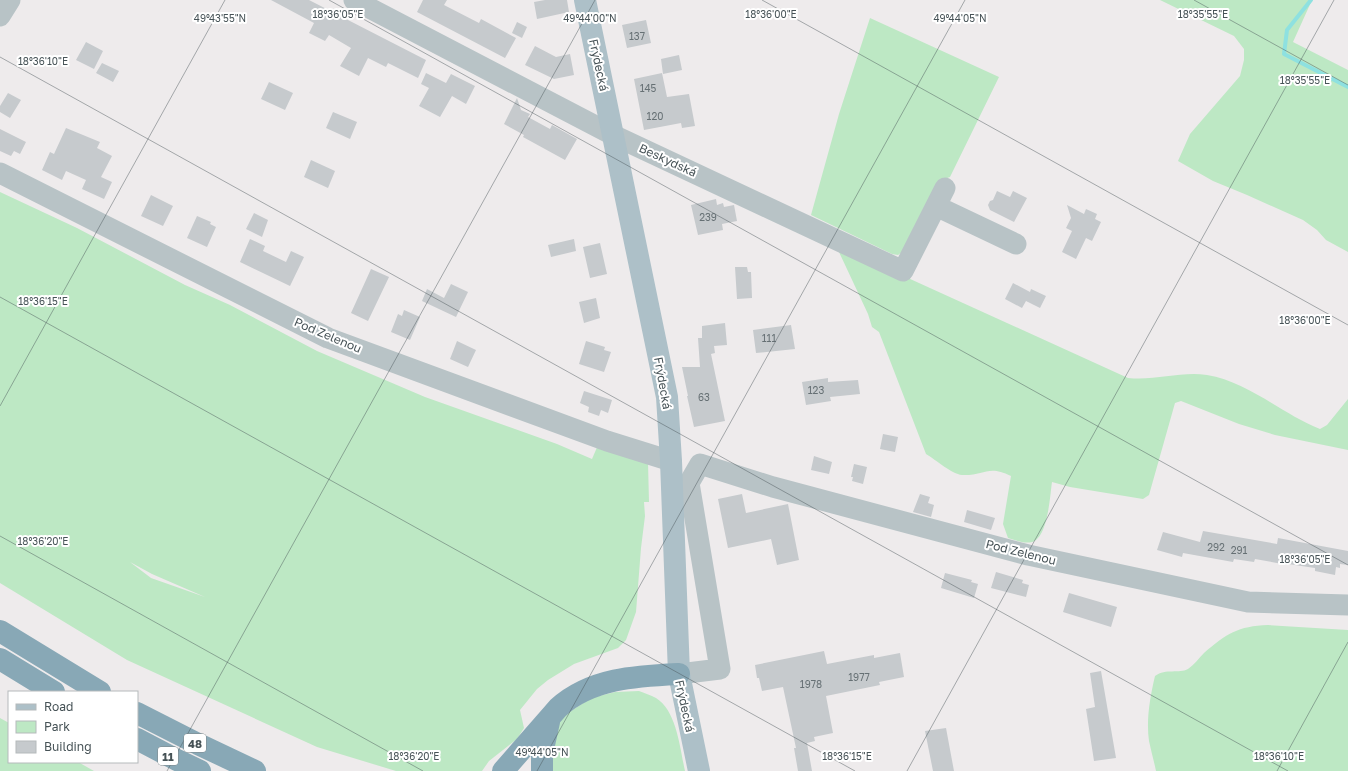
<svg xmlns="http://www.w3.org/2000/svg" width="1348" height="771" font-family="'Golos Text',sans-serif">
  <style>
    .green { fill: #bde8c4; fill-rule: evenodd }
    .lines { fill: none; stroke-linecap: round; stroke-linejoin: round }
    .stream { stroke: #8ee1e0; stroke-width: 4 }
    .building { fill: #c6cacd }
    .minor { stroke: #b8c3c6; stroke-width: 21 }
    .major { stroke: #adc0c8; stroke-width: 22 }
    .highway { stroke: #88a8b6; stroke-width: 22 }
    .ticks { fill: none; stroke: #465256; stroke-width: 1; stroke-opacity: 0.45 }
    .labels { text-anchor: middle; dominant-baseline: central; stroke-width: 4; stroke-linejoin: round; paint-order: stroke }
    .number-label { font-size: 10px; fill: #667074 }
    .shield { fill: #fff; stroke: #7e8689; stroke-width: 1 }
    .shield-label { font-size: 11px; font-weight: bold; fill: #465256 }
    .street-label { font-size: 12px; fill: #465256; stroke: #fff }
    .ticks-label { font-size: 10px; text-anchor: middle; fill: #465256; stroke: #fff; stroke-width: 4; stroke-linejoin: round; paint-order: stroke }
  </style>
  <rect width="100%" height="100%" fill="#eeebec"/>
  <path class="green" d="M1160,0H1312L1293,42L1348,70V252L1326,240L1317,230L1303,220L1247,195L1213,181L1178,161L1190,134L1240,76L1244,60V49L1234,36Z
    M870,18L999,77L950,177L939,181L906,249L898,255L892,254L811,215L839,114Z
    M0,192L77,228L185,285L230,305L317,351L425,397L557,444L592,459L598,445L648,462L649,502H644L645,516L641,548L636,612L626,640L618,648L574,664L548,680L537,689L520,710L524,728L517,739L489,761L482,771H396L317,747L127,660L0,583ZM130,562L152,574L205,597L151,578Z
    M842,248L1128,378C1155,381 1181,371 1207,375C1249,382 1282,414 1320,429L1327,425L1348,399V450L1275,435L1239,424L1181,401L1175,403L1149,495L1143,499L1070,487L1052,482C1050,495 1048,538 1032,542C1024,544 1015,540 1008,538L1003,524L1011,476C988,464 984,476 962,475C952,474 936,460 926,454L879,332L872,327L868,314L839,252Z
    M1268,625L1348,630V771H1156C1154,761 1151,751 1149,741C1146,720 1150,697 1155,676C1166,668 1179,674 1188,669C1194,665 1199,658 1204,653C1226,634 1238,626 1268,625Z
    M639,691C644,693 651,695 656,698C677,711 680,749 685,771H548L556,727L565,715L591,698L615,692Z
    M0,718L9,723V762H78L94,771H0Z"/>
  <g class="lines">
    <path class="stream" d="M1311,0L1287,30L1284,54L1348,87"/>
  </g>
  <path class="building" d="M271,0H309L426,60L418,78L388,63L386,67L368,58L359,76L340,66L351,48L329,35L325,41L309,33L314,23Z
    M423,0H447L444,5L479,23L481,19L516,38L505,58L417,12Z
    M545,0H567L569,12L537,19L534,2Z
    M646,20L651,43L627,48L622,25Z
    M517,22L527,27L522,38L512,33Z
    M86,42L103,51L94,69L76,60Z
    M535,46L556,57L570,54L574,75L554,79L525,65Z
    M679,55L682,70L663,74L661,59Z
    M102,63L119,71L113,82L96,73Z
    M426,73L446,83L451,74L475,86L466,104L452,96L440,117L419,106L429,88L421,84Z
    M662,73L667,97L689,94L695,126L682,128L681,123L644,130L634,79Z
    M269,82L293,93L285,110L261,99Z
    M8,93L21,100L10,118L0,112V106Z
    M517,98L521,110L530,114L528,117L550,129L552,125L577,139L565,160L523,137L524,135L504,124Z
    M333,112L357,122L350,139L326,128Z
    M66,128L100,142L97,148L112,156L101,177L112,182L104,199L82,189L86,180L66,171L62,180L42,170L50,152L54,154Z
    M0,129L26,142L20,154L14,151L11,156L0,151Z
    M311,160L335,171L328,188L304,177Z
    M997,191L1010,197L1013,191L1027,198L1014,222L990,210L988,205L990,201L993,200Z
    M151,195L173,206L163,226L141,216Z
    M716,199L717,205L723,203L724,207L734,205L737,221L722,224L723,230L698,235L691,205Z
    M1067,205L1084,214L1086,209L1097,214L1095,219L1101,222L1092,241L1086,238L1076,259L1062,252L1072,231L1066,228L1071,218Z
    M254,213L268,220L262,237L246,229Z
    M197,216L211,222L210,224L216,227L207,247L187,238Z
    M250,239L265,246L263,251L286,262L291,251L304,257L290,286L240,262Z
    M574,239L576,251L551,257L548,245Z
    M600,243L607,274L590,278L583,247Z
    M735,267H747L748,272H751L752,298L737,299Z
    M371,269L389,277L368,321L351,313Z
    M1013,283L1030,292L1031,289L1046,296L1040,308L1026,301L1022,308L1005,299Z
    M451,284L468,292L456,317L422,301L427,289L444,298Z
    M596,298L600,318L584,323L579,302Z
    M404,310L420,317L410,340L391,332L398,314L402,316Z
    M725,323L727,345L714,346L715,353L711,354L725,421L694,427L687,396H688L682,367H700L698,338H702V326Z
    M791,325L795,349L756,353L753,330Z
    M457,341L476,350L468,367L450,359Z
    M586,341L605,347L604,350L611,352L604,372L579,364Z
    M828,378V382L858,380L860,394L830,397L831,401L806,405L802,382Z
    M584,391L612,400L608,413L601,410L599,416L588,412L589,407L580,403Z
    M883,434L898,437L895,452L880,449Z
    M814,456L832,462L829,474L811,470Z
    M854,464L867,467L863,484L852,481L853,477H851Z
    M742,494L746,513L788,504L799,560L777,565L771,539L728,548L718,499Z
    M920,494L930,497L928,503L934,505L931,517L913,512Z
    M967,510L995,518L991,530L964,522Z
    M1203,531L1277,544L1278,538L1348,551V565L1340,564V568L1336,567L1335,575L1315,571V568L1288,564V565L1255,559L1254,562L1234,559L1233,562L1183,553L1182,557L1157,550L1163,532L1200,542Z
    M996,572L1023,580L1022,583L1029,585L1026,597L991,588Z
    M945,573L972,580L971,582L978,584L974,598L941,588Z
    M1069,593L1117,607L1111,627L1063,612Z
    M824,651L827,664L874,655V658L900,653L904,677L879,682L880,685L826,696L833,733L814,737L815,741L807,743L812,771H798L794,748H796L783,687L762,691L759,678H757L755,665Z
    M1101,671L1116,758L1094,761L1086,709L1095,707L1090,673Z
    M946,728L954,771H933L925,731Z"/>
  <g class="lines">
    <path class="minor" d="M354,0L613,135L903,271L945,188
      M0,16L10,0
      M0,173L328,338L607,441L671,461
      M936,206L1016,244
      M679,674L720,669L689,483L700,464L773,487L1028,555L1248,602L1348,605"/>
    <path class="major" d="M585,0L667,397L671,461L679,674L699,771"/>
    <path class="highway" d="M0,631L100,692
      M0,659L54,692
      M137,713L198,744L255,771
      M137,739L177,760L200,771
      M503,771L558,708C591,678 637,676 679,674
      M542,771V754L549,722"/>
  </g>
  <path class="ticks" d="M329,0L1348,565M762,0L1348,325M1194,0L1348,85M0,57L1288,771M0,297L855,771M0,406L225,0M0,536L423,771M167,771L595,0M537,771L965,0M907,771L1334,0M1277,771L1348,642"/>
  <g class="labels">
    <g class="number-label">
      <text x="637" y="36">137</text>
      <text x="648" y="88">145</text>
      <text x="655" y="116">120</text>
      <text x="708" y="217">239</text>
      <text x="769" y="338">111</text>
      <text x="816" y="390">123</text>
      <text x="704" y="397">63</text>
      <text x="1216" y="547">292</text>
      <text x="1239" y="550">291</text>
      <text x="859" y="677">1977</text>
      <text x="811" y="684">1978</text>
    </g>
    <g class="shield">
      <rect x="184" y="734" width="22" height="18" rx="3"/>
      <rect x="158" y="747" width="20" height="18" rx="3"/>
    </g>
    <g class="shield-label">
      <text x="195" y="743">48</text>
      <text x="168" y="756">11</text>
    </g>
    <g class="street-label">
      <text transform="translate(599 65) rotate(78)">Frýdecká</text>
      <text transform="translate(668 160) rotate(25)">Beskydská</text>
      <text transform="translate(328 335) rotate(23)">Pod Zelenou</text>
      <text transform="translate(663 383) rotate(80)">Frýdecká</text>
      <text transform="translate(1021 552) rotate(14)">Pod Zelenou</text>
      <text transform="translate(685 706) rotate(78)">Frýdecká</text>
    </g>
  </g>
  <g class="ticks-label">
    <text x="338" y="18">18°36'05"E</text>
    <text x="771" y="18">18°36'00"E</text>
    <text x="1203" y="18">18°35'55"E</text>
    <text x="220" y="22">49°43'55"N</text>
    <text x="590" y="22">49°44'00"N</text>
    <text x="960" y="22">49°44'05"N</text>
    <text x="43" y="65">18°36'10"E</text>
    <text x="1305" y="84">18°35'55"E</text>
    <text x="43" y="305">18°36'15"E</text>
    <text x="1305" y="324">18°36'00"E</text>
    <text x="43" y="545">18°36'20"E</text>
    <text x="1305" y="563">18°36'05"E</text>
    <text x="542" y="756">49°44'05"N</text>
    <text x="414" y="760">18°36'20"E</text>
    <text x="847" y="760">18°36'15"E</text>
    <text x="1279" y="760">18°36'10"E</text>
  </g>
  <rect x="8" y="691" width="130" height="72" fill="#ffffff" stroke="#b5babb"/>
  <rect x="16" y="704" width="20" height="6" fill="#adc0c8" stroke="#b5babb"/>
  <text x="44" y="711" font-size="12" fill="#465256">Road</text>
  <rect x="16" y="721" width="20" height="12" fill="#bde8c4" stroke="#b5babb"/>
  <text x="44" y="731" font-size="12" fill="#465256">Park</text>
  <rect x="16" y="741" width="20" height="12" fill="#c6cacd" stroke="#b5babb"/>
  <text x="44" y="751" font-size="12" fill="#465256">Building</text>
</svg>
